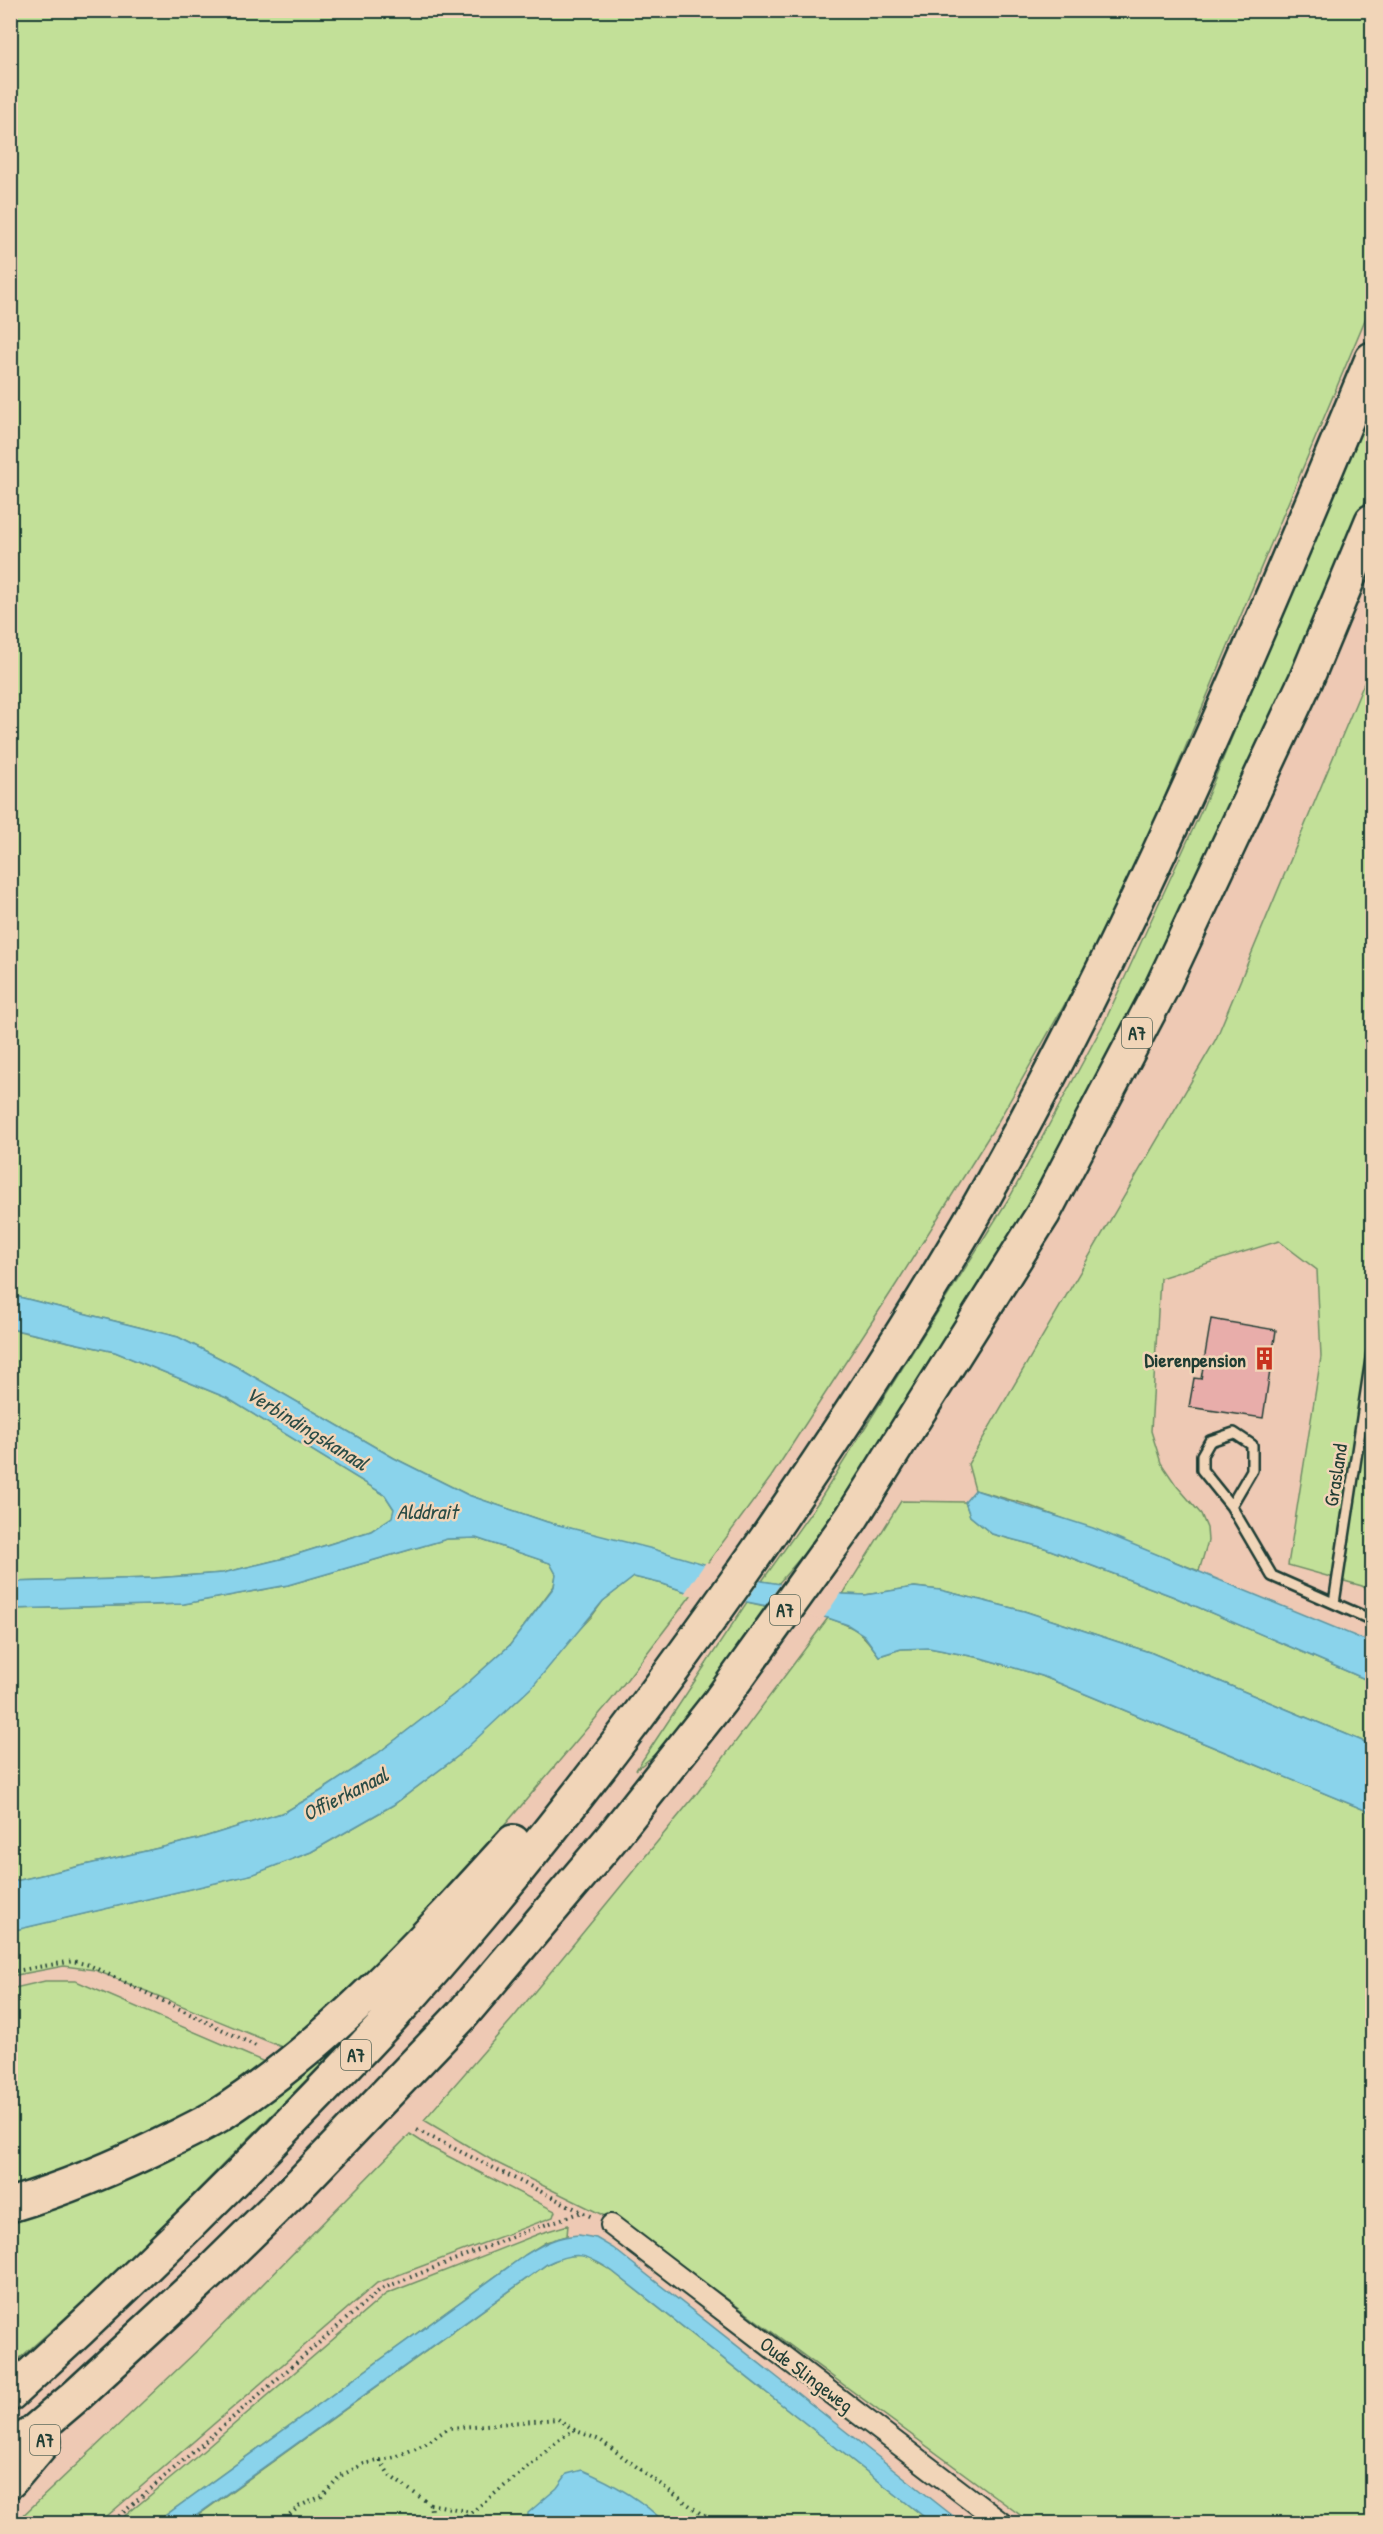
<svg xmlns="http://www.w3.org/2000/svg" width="1383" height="2534" font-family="'Patrick Hand',sans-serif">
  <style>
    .green { fill: #c2e098; stroke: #708e66; stroke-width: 1.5 }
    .water { fill: #8ad3eb; stroke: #5f97a2; stroke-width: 1.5 }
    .pier { fill: #eec9b4 }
    .building { fill: #e8adaa; stroke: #1f3d34; stroke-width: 1.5 }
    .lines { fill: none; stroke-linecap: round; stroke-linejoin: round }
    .lane-casing { stroke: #1f3d34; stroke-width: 14 }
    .street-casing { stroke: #1f3d34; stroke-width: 24 }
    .highway-casing { stroke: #1f3d34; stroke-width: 38 }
    .path { stroke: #1f3d34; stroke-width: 4; stroke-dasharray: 1.5 4.5; stroke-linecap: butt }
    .lane { stroke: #f1d5b8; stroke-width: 9 }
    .street { stroke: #f1d5b8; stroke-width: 20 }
    .highway { stroke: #f1d5b8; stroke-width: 33 }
    .labels { text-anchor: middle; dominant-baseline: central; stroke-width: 5; stroke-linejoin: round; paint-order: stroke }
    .shield { fill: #f1d5b8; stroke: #5e6b5c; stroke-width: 1.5 }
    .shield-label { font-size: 18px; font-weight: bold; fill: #1f3d34 }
    .poi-label { font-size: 20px; font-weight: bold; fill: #1f3d34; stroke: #f1d5b8; text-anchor: end }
    .street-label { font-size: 20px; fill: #1f3d34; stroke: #f1d5b8 }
    .water-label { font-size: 21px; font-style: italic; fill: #2a4c46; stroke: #f1d5b8 }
  </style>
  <rect width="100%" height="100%" fill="#eec9b4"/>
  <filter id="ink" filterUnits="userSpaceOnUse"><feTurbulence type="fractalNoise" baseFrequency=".0167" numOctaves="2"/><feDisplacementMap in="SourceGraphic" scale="12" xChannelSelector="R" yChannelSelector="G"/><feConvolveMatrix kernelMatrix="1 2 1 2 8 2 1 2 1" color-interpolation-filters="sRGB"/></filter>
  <g filter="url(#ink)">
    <path class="green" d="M1356,10L1372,17V303L1152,827L1087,965L996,1125L897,1283L771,1477L706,1565L547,1522L468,1495L394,1458L237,1367L178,1337L11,1295V11Z
      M1372,399V485L1273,724L1123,1038L1029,1209L849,1501L778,1584L762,1581L819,1501L1011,1195L1105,1021L1203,807Z
      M1372,664V1592L1362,1586L1288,1565L1321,1357L1317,1270L1279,1241L1160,1278L1151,1431L1161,1463L1176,1485L1201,1514L1207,1528L1208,1541L1199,1571L1025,1504L975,1490L968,1464L1216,1039Z
      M10,1329L115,1352L227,1398L385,1495L394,1509L393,1517L371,1531L285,1558L223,1573L155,1578L11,1582Z
      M901,1501L965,1502L970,1516L992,1534L1045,1548L1172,1596L1372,1682V1745L1152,1653L1024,1611L940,1590L915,1587L865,1595L843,1594Z
      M476,1538L550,1563L556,1574L554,1586L510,1645L461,1689L377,1754L321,1791L285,1812L198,1839L11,1882L10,1609L184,1604L288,1585L447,1539Z
      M634,1577L663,1584L692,1594L612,1699L498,1833L403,1940L289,2050L95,1970L64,1966L11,1976L10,1931L253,1874L311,1852L393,1805L458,1756L592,1616L603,1601Z
      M747,1602L777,1609L673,1739L636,1770Z
      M828,1618C856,1627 862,1632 879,1656L901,1649L929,1648L981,1658L1042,1676L1372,1813V2523H1031L635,2231L495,2162L424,2120L513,2018L698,1792Z
      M45,1981H76L269,2064L190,2117L11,2198L10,1989Z
      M385,2000L116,2273L11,2366L10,2220Z
      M410,2134L430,2147L555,2211L553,2217L377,2283L99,2523H15L200,2348Z
      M568,2225L567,2236L546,2242L525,2255L155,2523L115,2524L181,2470L386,2294L541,2233Z
      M585,2255L612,2271L932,2523L186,2524L547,2264L565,2256Z"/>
    <path class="water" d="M11,1295L178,1337L237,1367L394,1458L468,1495L547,1522L653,1549L762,1581L843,1594L865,1595L914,1587L940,1590L1024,1611L1152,1653L1372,1745V1813L1042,1676L981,1658L929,1648L901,1649L879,1656L864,1635L848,1625L828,1618L747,1602L692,1594L663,1584L634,1577L603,1601L533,1686L458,1756L393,1805L311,1852L254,1874L11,1931V1882L198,1839L285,1812L321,1791L377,1754L461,1689L510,1645L554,1587L556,1574L550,1563L476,1538L447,1539L288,1585L184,1604L11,1609V1582L155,1578L223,1573L285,1558L371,1531L392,1517L394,1509L385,1495L227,1398L115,1352L11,1329Z
      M975,1490L1093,1528L1372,1643V1682L1172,1596L1045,1548L992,1534L970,1516L965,1502Z
      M579,2235L596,2238L613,2248L962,2523H932L612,2271C587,2254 576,2250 547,2264L186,2523H155L525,2255C543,2244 557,2236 579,2235Z
      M582,2470C613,2483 641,2499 665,2523H605L585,2517L537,2521L528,2519V2513L557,2488L567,2474Z"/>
    <path class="pier" d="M706,1562L762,1578L744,1604L684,1594Z
      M782,1581L842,1591L823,1619L764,1608Z"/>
    <path class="building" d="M1211,1319L1276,1330L1263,1418L1189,1407L1194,1378L1201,1379Z"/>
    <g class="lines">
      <defs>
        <path id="lane" d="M1231,1506L1252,1470V1445L1234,1433L1210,1441L1202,1455V1470L1231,1506L1272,1576L1372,1620
          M1334,1603L1372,1352"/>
        <path id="street" d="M611,2225L1003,2524"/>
        <path id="highway" d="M10,2205C67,2188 119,2166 171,2140C187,2132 204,2124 219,2115C332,2042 423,1941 513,1842
          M10,2394C108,2305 203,2213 296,2117C336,2076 377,2034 415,1991C542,1848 657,1696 766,1539C841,1430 914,1319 980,1204C1133,933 1253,647 1372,359
          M10,2452L76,2396L209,2273L302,2182L461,2016L610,1840L720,1701L851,1519L1043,1214L1162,987L1306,680L1372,521
          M10,2481L44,2441"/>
      </defs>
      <use href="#lane" class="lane-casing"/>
      <use href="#street" class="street-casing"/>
      <use href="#highway" class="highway-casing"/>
      <path class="path" d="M10,1972L73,1961L89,1965L256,2046
        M417,2130L594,2218
        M380,2460L390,2476L430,2504L433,2524
        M430,2504L471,2512
        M110,2524L381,2289L519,2234L581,2212
        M286,2524L285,2518L300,2506L322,2496L340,2476L364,2464L395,2457L423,2445L449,2428L558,2419L574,2430
        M457,2524L538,2459L557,2441L574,2430L600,2440L715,2524"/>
      <use href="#lane" class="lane"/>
      <use href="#street" class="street"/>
      <use href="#highway" class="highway"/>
    </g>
  </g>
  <defs>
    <symbol id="building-bare" viewBox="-9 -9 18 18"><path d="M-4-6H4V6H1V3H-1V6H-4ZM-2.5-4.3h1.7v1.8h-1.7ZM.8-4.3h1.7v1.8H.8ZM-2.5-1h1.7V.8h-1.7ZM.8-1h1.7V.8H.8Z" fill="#c8321e" stroke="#f1d5b8" stroke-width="2.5" paint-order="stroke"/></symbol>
  </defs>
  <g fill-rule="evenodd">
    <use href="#building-bare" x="1248" y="1342" width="33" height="33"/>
  </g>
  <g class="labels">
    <g class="shield">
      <rect x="1122" y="1018" width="30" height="30" rx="4.5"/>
      <rect x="770" y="1595" width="30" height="30" rx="4.5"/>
      <rect x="341" y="2040" width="30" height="30" rx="4.5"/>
      <rect x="30" y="2425" width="30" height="30" rx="4.5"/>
    </g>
    <g class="shield-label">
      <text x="1137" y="1033">A7</text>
      <text x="785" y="1610">A7</text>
      <text x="356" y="2055">A7</text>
      <text x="45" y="2440">A7</text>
    </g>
    <g class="poi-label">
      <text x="1246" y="1359">Dierenpension</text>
    </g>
    <g class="street-label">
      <text transform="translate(1335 1475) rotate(-81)">Grasland</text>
      <text transform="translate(807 2374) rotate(37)">Oude Slingeweg</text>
    </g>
    <g class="water-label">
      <text transform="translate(307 1428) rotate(32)">Verbindingskanaal</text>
      <text x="427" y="1511">Alddrait</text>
      <text transform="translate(345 1794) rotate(-27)">Offierkanaal</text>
    </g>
  </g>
  <rect width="1383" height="2534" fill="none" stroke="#f1d5b8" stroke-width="36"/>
  <rect x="18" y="18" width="1347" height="2498" fill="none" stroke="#1f3d34" stroke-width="2" filter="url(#ink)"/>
</svg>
